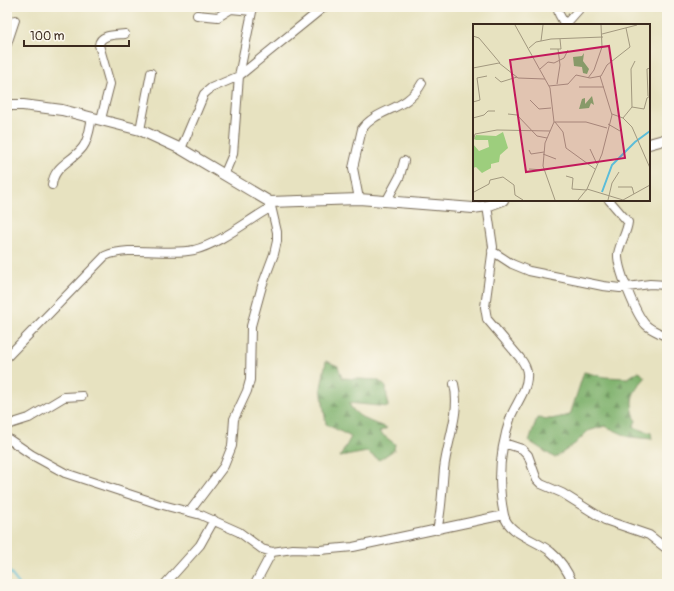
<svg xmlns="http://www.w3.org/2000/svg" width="674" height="591" font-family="Pangolin,sans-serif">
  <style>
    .forest { fill: url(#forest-firs); stroke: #5c6e45 }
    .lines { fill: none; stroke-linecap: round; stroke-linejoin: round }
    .stream { stroke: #5bbdd9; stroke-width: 2 }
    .minor-casing { stroke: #776a57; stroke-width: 10 }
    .tertiary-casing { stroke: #776a57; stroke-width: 12 }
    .minor { stroke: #fff; stroke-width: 8 }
    .tertiary { stroke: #fff; stroke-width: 10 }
    .inset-river { fill: none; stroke: #5bbdd9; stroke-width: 2 }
    .inset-road { fill: none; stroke: #a2987f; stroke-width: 1 }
    .view { fill: #c2185b; fill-opacity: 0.15; stroke: #c2185b; stroke-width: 2 }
    .inset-edge { fill: none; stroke: #3b2a1e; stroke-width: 2 }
  </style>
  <defs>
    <pattern id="forest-firs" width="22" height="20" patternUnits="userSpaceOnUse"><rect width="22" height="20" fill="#7eb16c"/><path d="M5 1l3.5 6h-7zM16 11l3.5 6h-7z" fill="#689058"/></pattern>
  </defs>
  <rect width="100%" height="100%" fill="#fbf7ec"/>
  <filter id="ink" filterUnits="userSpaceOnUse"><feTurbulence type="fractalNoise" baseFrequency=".025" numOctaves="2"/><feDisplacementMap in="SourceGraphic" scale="8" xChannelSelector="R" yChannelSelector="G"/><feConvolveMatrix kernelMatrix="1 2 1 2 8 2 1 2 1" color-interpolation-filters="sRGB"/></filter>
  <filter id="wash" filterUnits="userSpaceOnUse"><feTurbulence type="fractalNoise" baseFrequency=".012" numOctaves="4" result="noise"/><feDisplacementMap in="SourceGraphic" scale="16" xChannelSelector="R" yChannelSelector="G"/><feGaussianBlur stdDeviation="0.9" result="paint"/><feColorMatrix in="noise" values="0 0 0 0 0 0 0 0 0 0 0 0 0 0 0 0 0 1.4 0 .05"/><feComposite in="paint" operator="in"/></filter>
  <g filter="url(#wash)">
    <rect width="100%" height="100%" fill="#e7e2c0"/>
    <path class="forest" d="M326,361L338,366L342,378L378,380L386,387L388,407L349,403C354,417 374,423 387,428L379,432L395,444L394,450L379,460L367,452L340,457L351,437L326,424L321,388Z
      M639,371L645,378C631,394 629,400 636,421L633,427L651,433L652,439L629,437L605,426L588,431L576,443L555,458L529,441L537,418L551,419L570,415L584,372L605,377L628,378Z"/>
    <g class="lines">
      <path class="stream" d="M7,569L19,584"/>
    </g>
  </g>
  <g filter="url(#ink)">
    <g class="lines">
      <defs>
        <path id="minor" d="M557,7L559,14L565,25
          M197,15L218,17L231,9L252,11
          M565,25L581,7
          M7,44L15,20
          M101,119L110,84L99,45C100,34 116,35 125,34
          M140,130L151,73
          M181,149L204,94L211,88L239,76L324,7
          M224,175L233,154L239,76L253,7
          M52,185C54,165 72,162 83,147C89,139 90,127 92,117
          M359,199L353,168L362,129C377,108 407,111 422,83
          M387,200L400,176L404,161
          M609,200L628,222C627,233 620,242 618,254C617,268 636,315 646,325C651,330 660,333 667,337
          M487,206L493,247L485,307L487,319L520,358C524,363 528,370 527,377C527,390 516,404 511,416C500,448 497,483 504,515C508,534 537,540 551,552C561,560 568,572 573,584
          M492,251L512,264L529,271L603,286L620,288L650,284L667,285
          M7,357L105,256C130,245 166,256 194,250C219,244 247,221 270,208
          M7,425L29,418L64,397L82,396
          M7,438L32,455L65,473L159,504L201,515L239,532L262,549L272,552L293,549L320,550L353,547L504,515
          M504,443L522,449L528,455L537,480L541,484L562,493L605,520L649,535L667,549
          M190,511L224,466L232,446L234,419L247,391L250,380L251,326L262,286L274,254L277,241V232L270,202
          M437,530C442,510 442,489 444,469C447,441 461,412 454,384
          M165,584L200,545L214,520
          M255,584L272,552"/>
        <path id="tertiary" d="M7,105H23L62,110L140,130L181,149L270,202L359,199L473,208L487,206L503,200
          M649,144L667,139"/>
      </defs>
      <use href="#minor" class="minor-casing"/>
      <use href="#tertiary" class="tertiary-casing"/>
      <use href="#minor" class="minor"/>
      <use href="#tertiary" class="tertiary"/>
    </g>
  </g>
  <g transform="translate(473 24)">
    <rect width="177" height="177" fill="#e7e2c0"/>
    <path d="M30,108L35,124L27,131L26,138L18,140V144L9,149L3,143L0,144V120L6,127L16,123L15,116H3L1,115L3,111L23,112Z" fill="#9dce7d"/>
    <path d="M111,29L110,37L116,45L114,50L110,49L109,43L101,42L100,33L109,32ZM119,72L121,81L118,79L116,84L106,85L109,75L112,74V80Z" fill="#7eb16c"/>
    <path class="inset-river" d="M129,168L139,141L162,118L177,107"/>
    <path class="inset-road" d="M42,1L77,64L81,98L72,119L70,142L82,176M129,10L164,1M0,12L6,14L27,39M68,17L70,1M56,24L63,18L78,15L130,13M77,25H88L87,15M0,44L26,39L45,54L72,55M67,45L75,38L81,39L91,34L95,26M22,53L28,58L44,53M115,54L121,46L129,23L128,1M84,60L87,41L85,25M76,62L95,60L103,51L117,54L128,52L134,41L157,23L153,4M106,63H131M175,72L174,45L177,44M57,76L66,85L78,84M0,78L7,76L4,54L14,52M159,83L171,85L174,74L177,72M35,90L44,91L64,112L74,114M139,90L150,94L159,103L177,144M0,94L11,91L15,87H22M150,94L159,83L158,45L162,37M81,98H113L134,104M82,98L90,108L93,124L122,145M135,100L147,107M0,118L2,110L24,106L77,107M117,125L124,140M56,126L58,130L71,128M70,130L83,135M56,145L71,146M93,152L100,154L99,165L114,166M145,163H159L161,170M114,165L150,176L177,161M1,168L16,160L17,156L30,153L41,161L42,171L50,176M105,176L114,165L129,130L139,91L127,52M135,176L139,159L146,148"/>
    <path class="view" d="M136,22L152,134L53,148L37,36Z"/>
    <rect width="177" height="177" class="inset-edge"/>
  </g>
  <rect width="674" height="591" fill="none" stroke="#fbf7ec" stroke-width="24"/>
  <path d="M24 40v6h105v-6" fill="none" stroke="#3b2a1e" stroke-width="2"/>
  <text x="30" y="40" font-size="12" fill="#3b2a1e" stroke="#fbf7ec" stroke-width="3" paint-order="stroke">100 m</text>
</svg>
